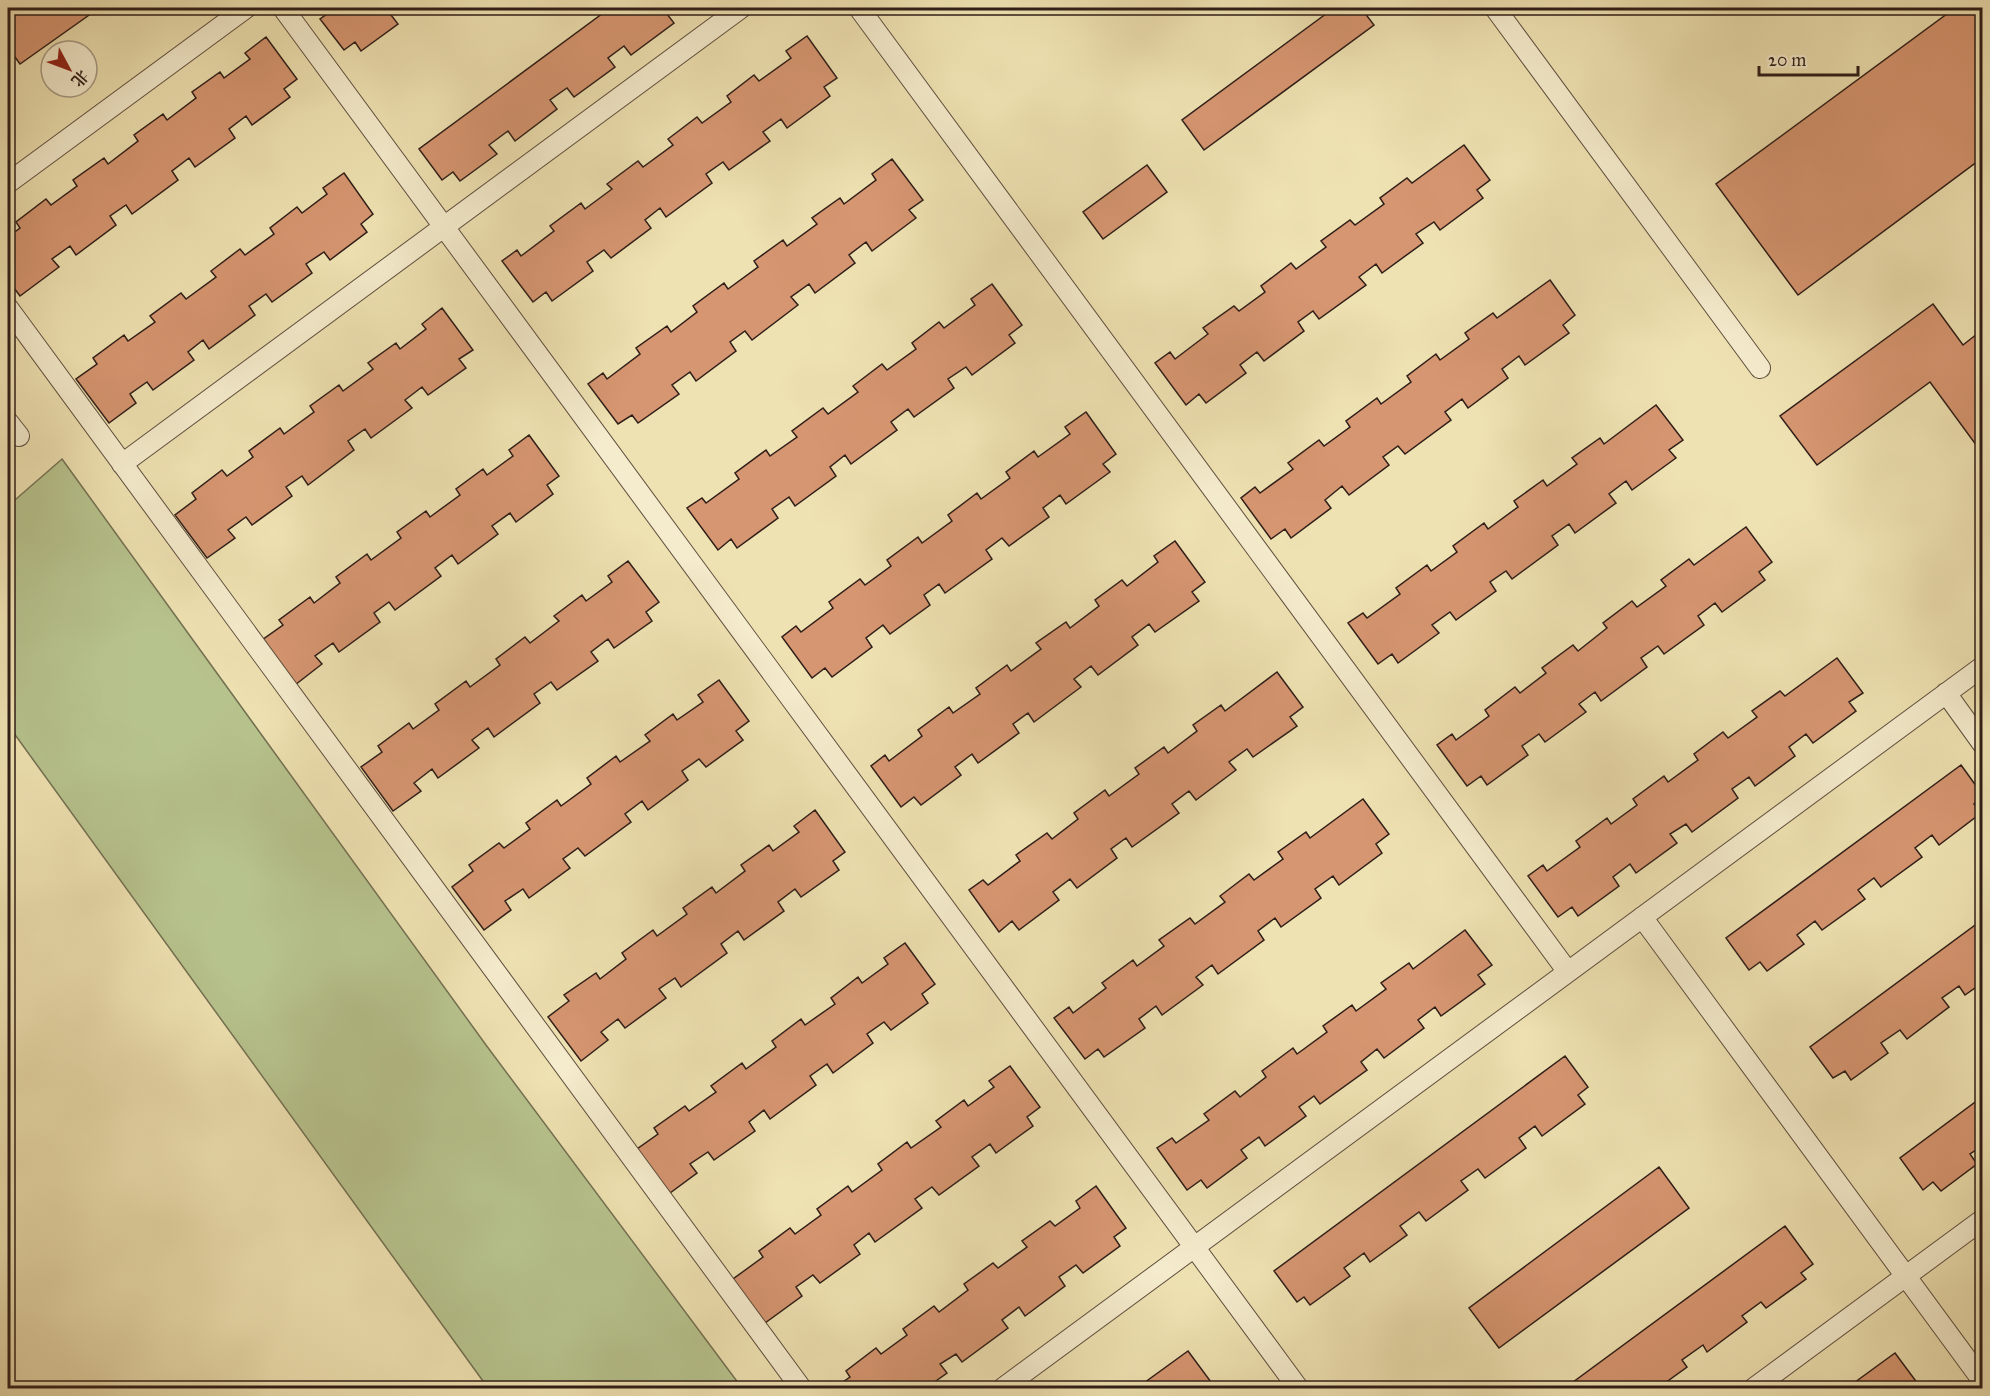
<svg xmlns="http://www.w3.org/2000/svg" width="1990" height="1396" font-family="'IM FELL Great Primer','Noto Serif SC',serif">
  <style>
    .green { fill: #b7c38d; stroke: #737052; stroke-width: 1.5 }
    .building { fill: #d69671; stroke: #2f1e18; stroke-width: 1.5 }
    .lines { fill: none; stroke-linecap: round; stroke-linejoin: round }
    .service-casing { stroke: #5f4f3e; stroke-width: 22 }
    .service { stroke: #f5eccd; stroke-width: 20 }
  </style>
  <rect width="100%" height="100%" fill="#efe2b2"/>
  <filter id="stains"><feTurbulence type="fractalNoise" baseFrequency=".00333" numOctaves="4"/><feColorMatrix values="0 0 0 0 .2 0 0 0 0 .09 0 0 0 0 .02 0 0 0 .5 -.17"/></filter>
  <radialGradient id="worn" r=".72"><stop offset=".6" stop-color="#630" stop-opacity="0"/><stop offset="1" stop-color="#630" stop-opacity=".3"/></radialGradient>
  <path class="green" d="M62,459L486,1045L742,1388H488L8,725V506Z"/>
  <path class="building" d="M10,8H99L20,64L15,57L8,62V10Z
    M336,8H401L391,15L398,24L361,51L355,42L344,50L320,19Z
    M610,8H676L667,14L674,23L631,55L624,46L608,58L615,67L574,97L567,88L550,100L557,109L515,141L508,131L489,145L497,154L460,181L453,172L442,180L419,149Z
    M1334,8H1361L1374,25L1204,150L1182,120Z
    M1955,8H1982V158L1798,295L1716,184Z
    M807,36L837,78L824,87L830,96L787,128L781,119L763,132L770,141L729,170L723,162L706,174L712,183L666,217L660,208L645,220L651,228L611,258L604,250L587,262L593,271L552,301L546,292L533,302L502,261L517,250L521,256L554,231L550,226L581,203L585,209L612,189L607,184L638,161L643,167L673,145L668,139L697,117L702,123L731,102L727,96L754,75L759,81L791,58L786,51Z
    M266,37L297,79L284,89L290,97L252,125L246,116L229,129L235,138L195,167L189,158L172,171L178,180L132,214L126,205L110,216L116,225L76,255L70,246L52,259L59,267L20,296L8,280V237L20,228L16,222L46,199L51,205L77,186L73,180L104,158L108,164L138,141L134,135L163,114L167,120L196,98L192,92L220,72L224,78L250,59L245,53Z
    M1464,145L1490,180L1477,190L1483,198L1440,230L1434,222L1416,234L1423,243L1382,273L1376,264L1359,277L1366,285L1319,319L1313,311L1298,322L1304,331L1264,361L1257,352L1240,365L1246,373L1206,403L1199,394L1186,405L1155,363L1170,352L1175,359L1208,334L1203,328L1234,306L1239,311L1265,292L1261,286L1291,263L1296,269L1326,247L1321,241L1350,220L1355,225L1384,204L1380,198L1407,178L1412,183Z
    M892,159L923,200L909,210L916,218L872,251L866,242L849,255L855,263L815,293L809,284L791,297L798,305L752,340L745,331L730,342L736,351L696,381L690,372L672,385L679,394L638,423L632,415L618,424L588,384L603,373L607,379L640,354L636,348L667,326L671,332L697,312L693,306L724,283L728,289L758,267L754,261L783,240L787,246L817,224L812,218L840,198L844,204L876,180L872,174Z
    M1147,165L1167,192L1103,239L1083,212Z
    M344,173L373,214L361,224L367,232L330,260L324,252L306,264L312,273L272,302L266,294L249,306L255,315L209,349L203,340L188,352L194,360L153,390L147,382L130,394L136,403L109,423L76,379L97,364L93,358L124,335L128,341L155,322L150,316L181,293L186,299L216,277L211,271L240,249L245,255L274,234L270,228L297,207L302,213L327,194L323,188Z
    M1550,280L1575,315L1563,325L1569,333L1525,365L1519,356L1502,369L1508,378L1468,408L1462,399L1445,412L1451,420L1405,454L1398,446L1383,457L1389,465L1349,495L1342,486L1325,500L1331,508L1291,538L1285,529L1271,539L1241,498L1255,487L1260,493L1293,469L1288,463L1319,440L1324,446L1350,427L1346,421L1377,398L1381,404L1411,382L1407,376L1436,354L1440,360L1469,339L1465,333L1493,313L1497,318Z
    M992,284L1022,325L1009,335L1015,343L972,375L966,367L948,379L954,388L914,417L908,409L891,422L897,430L851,464L845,455L830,467L836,476L795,506L789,497L772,509L778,518L737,548L731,539L718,550L687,508L702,498L706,503L739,479L735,473L766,450L770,456L797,437L792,431L823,408L828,414L858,392L853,386L882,364L887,370L916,349L912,343L939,322L944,328L975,305L971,299Z
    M1933,304L1963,345L1982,330V453L1930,382L1817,465L1780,416Z
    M442,308L473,350L459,359L466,368L428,395L422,387L405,400L412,408L371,438L365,429L348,441L354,450L308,485L302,476L286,487L292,496L252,525L246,517L228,530L235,538L207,558L175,515L196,499L192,493L222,470L227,476L253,457L249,451L280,428L284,434L314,412L310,406L339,385L343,391L373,369L368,363L396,343L400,349L426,329L422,324Z
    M1656,405L1683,440L1669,450L1676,458L1632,490L1626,481L1609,494L1616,503L1575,533L1569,524L1552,536L1558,545L1512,579L1506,571L1490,582L1496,591L1456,620L1450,612L1432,625L1439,633L1398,663L1392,654L1378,664L1348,623L1363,613L1367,618L1400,594L1396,588L1427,565L1431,571L1457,552L1453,546L1484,523L1488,529L1518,507L1514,501L1543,480L1547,486L1577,464L1572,458L1600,438L1604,444Z
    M1086,412L1116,454L1103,464L1110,472L1066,504L1060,495L1043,508L1049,517L1009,546L1002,538L986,550L992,559L945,593L939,584L924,595L930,605L890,634L883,625L866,638L872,647L832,677L825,668L812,678L782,637L796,626L801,632L833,608L829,602L860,579L865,585L891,566L887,560L918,537L922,543L952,521L948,515L977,493L981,499L1010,478L1006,472L1034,451L1038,457L1070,434L1065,427Z
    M529,435L559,476L547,485L553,494L516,522L510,513L492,526L498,534L458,564L452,555L435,568L441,576L395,610L389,602L374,613L380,622L339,652L333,643L315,656L322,664L295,685L262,640L283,625L279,620L310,597L314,603L340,583L336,577L367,554L371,560L401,538L397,532L426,511L430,517L460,495L456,489L483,469L487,475L513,456L509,450Z
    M1746,527L1772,562L1759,572L1765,580L1722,612L1715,603L1698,616L1704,625L1664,654L1658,646L1641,658L1647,667L1601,701L1595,692L1579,704L1586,712L1545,742L1539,734L1522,746L1528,755L1487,785L1481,776L1467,786L1437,745L1452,734L1456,740L1489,716L1485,710L1515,687L1520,693L1546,673L1542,668L1573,645L1578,651L1607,628L1603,623L1632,601L1637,607L1666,586L1661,580L1689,559L1694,565Z
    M1175,541L1205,582L1192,592L1199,601L1155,632L1149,624L1132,637L1138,645L1098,675L1091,666L1074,679L1081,687L1034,722L1028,713L1013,724L1019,733L978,763L972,754L955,767L961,775L921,805L914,797L901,807L871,766L885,755L889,761L922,736L918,730L949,707L953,713L980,694L976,688L1007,665L1011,671L1041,649L1036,643L1066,622L1070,628L1099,606L1095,600L1122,580L1127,586L1158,562L1154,556Z
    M628,561L659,602L646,612L652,621L614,648L608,639L591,652L598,661L557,690L551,682L534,694L540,703L494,737L488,728L472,740L479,748L438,778L432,769L414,783L421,791L393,811L361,767L382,752L378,746L409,723L413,729L439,710L435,704L466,681L470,687L500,665L496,659L525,637L530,643L559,621L554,616L582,595L586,601L612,582L608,576Z
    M1837,658L1863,693L1849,702L1856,711L1813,743L1806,734L1789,747L1795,756L1755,786L1749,777L1732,789L1738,798L1692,832L1686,824L1670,834L1677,843L1636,873L1630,864L1613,877L1619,886L1578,916L1572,907L1558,917L1528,876L1543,865L1547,871L1580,847L1576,841L1607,818L1611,824L1637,805L1633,799L1664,776L1668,782L1698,760L1694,754L1723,732L1728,738L1757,717L1752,711L1780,691L1785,696Z
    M1277,672L1303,707L1290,717L1297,726L1253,757L1247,749L1229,762L1236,770L1196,800L1189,791L1172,804L1179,813L1132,847L1126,838L1111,849L1117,858L1077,888L1070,879L1053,892L1059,900L1019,930L1012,921L999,932L969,890L983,880L988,885L1020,861L1016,855L1047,833L1052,839L1078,819L1074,813L1105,790L1109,796L1139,774L1135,768L1164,747L1168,753L1197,731L1193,725L1221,705L1225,711Z
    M719,680L749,721L736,731L743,740L706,767L699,759L682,771L688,780L648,810L642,801L625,814L631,822L585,856L578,848L563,859L570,868L529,898L523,889L505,901L511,910L484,930L452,887L473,871L469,865L499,843L504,848L530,829L526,823L557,800L561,806L591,784L587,778L616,756L620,762L650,741L645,735L673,714L677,720L703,702L698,695Z
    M1961,765L1982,794V798L1974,804L1981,813L1939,845L1932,835L1915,848L1922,857L1881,887L1874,878L1858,890L1865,899L1822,930L1815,921L1797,935L1804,944L1767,971L1760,962L1749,970L1726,938Z
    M1363,799L1389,834L1376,844L1382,853L1339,885L1333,876L1315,889L1321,898L1281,927L1275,918L1258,931L1264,940L1218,974L1212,965L1196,977L1203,985L1162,1015L1156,1006L1139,1019L1145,1028L1104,1057L1098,1049L1085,1059L1054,1018L1069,1007L1073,1013L1106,988L1102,983L1133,960L1137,966L1164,946L1159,940L1190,918L1195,924L1225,902L1220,896L1249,874L1254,880L1283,859L1278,852L1306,832L1310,838Z
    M815,810L845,852L833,861L839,870L801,897L795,889L778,902L784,911L744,940L738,931L721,944L727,953L681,987L675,978L659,989L666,998L625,1028L618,1019L601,1032L608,1040L581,1061L548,1017L569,1001L564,995L596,973L600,979L626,959L622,953L653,930L657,936L687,914L683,908L712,887L716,893L745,871L741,865L769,845L773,851L799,832L794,826Z
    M1982,920V983L1965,995L1959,986L1942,998L1949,1007L1907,1039L1900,1030L1881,1043L1888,1053L1851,1080L1845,1071L1833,1078L1810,1047Z
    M1465,930L1492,965L1478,975L1485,984L1441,1016L1435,1007L1418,1020L1424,1028L1384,1058L1377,1049L1361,1062L1367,1070L1320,1104L1314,1096L1299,1107L1306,1116L1265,1146L1259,1137L1241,1150L1247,1158L1207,1188L1201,1180L1187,1190L1157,1148L1172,1138L1176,1143L1209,1120L1204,1114L1235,1091L1240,1097L1266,1077L1262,1071L1293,1048L1297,1054L1327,1032L1323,1026L1352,1005L1356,1011L1386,989L1381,983L1409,963L1413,969Z
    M905,943L935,984L922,994L928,1003L891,1030L884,1022L867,1034L873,1043L833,1073L827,1064L810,1076L816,1085L770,1119L764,1110L749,1122L755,1131L714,1160L708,1152L690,1164L697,1173L670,1193L637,1149L658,1134L654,1128L685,1106L689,1111L716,1092L711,1086L742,1063L746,1069L776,1047L772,1041L801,1019L805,1025L835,1004L831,998L858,977L862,983L888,964L884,958Z
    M1565,1056L1588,1087L1578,1095L1585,1104L1542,1136L1535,1126L1519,1138L1526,1148L1485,1178L1478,1169L1461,1181L1468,1190L1426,1221L1419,1212L1400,1226L1407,1235L1370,1262L1364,1253L1344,1268L1350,1276L1310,1305L1304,1297L1297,1302L1274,1271Z
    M1010,1066L1040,1107L1027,1117L1033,1126L996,1153L990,1144L972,1157L979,1166L939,1195L932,1187L915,1199L922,1208L875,1242L869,1233L854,1245L860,1254L820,1283L813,1275L796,1287L802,1296L765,1323L733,1279L763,1257L759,1251L790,1228L795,1234L821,1215L817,1209L848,1186L852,1192L882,1170L878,1164L907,1142L911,1148L941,1127L936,1121L964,1100L968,1106L994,1087L989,1081Z
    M1982,1097V1146L1970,1154L1977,1164L1941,1191L1933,1182L1923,1190L1900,1158Z
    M1659,1167L1689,1208L1499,1348L1469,1308Z
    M1096,1186L1126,1228L1114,1237L1120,1246L1083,1273L1076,1265L1059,1277L1065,1286L1025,1316L1019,1307L1002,1320L1008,1328L962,1362L956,1354L940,1364L947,1373L926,1388H834L850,1377L846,1371L876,1348L881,1354L907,1335L903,1329L934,1306L939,1312L968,1290L964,1284L993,1263L998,1268L1027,1247L1022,1241L1050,1221L1055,1226L1080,1208L1076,1201Z
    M1785,1226L1813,1264L1801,1273L1806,1279L1766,1308L1761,1302L1742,1316L1747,1322L1707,1352L1703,1345L1682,1360L1687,1367L1658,1388H1565Z
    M1188,1351L1211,1382L1202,1388H1137Z
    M1895,1353L1921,1388H1847Z"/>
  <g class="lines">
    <defs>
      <path id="service" d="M283,8L1298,1388
        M859,8L1568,972
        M1495,8L1760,368
        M8,183L246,8
        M8,308L801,1388
        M8,422L19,436
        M122,464L741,8
        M1946,693L1982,743
        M1642,917L1982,1380
        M1003,1388L1982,667
        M1754,1388L1982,1220"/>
    </defs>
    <use href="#service" class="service-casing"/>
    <use href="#service" class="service"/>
  </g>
  <rect width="1990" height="1396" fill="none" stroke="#efe2b2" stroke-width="30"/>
  <rect x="9" y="9" width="1972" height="1378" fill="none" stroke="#2f1e18" stroke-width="3"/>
  <rect x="15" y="15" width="1960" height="1366" fill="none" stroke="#2f1e18" stroke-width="1.5"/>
  <g transform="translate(69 69) rotate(131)"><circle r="28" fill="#f5eccd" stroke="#a69a85" stroke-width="1.5"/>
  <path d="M0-4.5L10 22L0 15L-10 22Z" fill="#8f2418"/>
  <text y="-9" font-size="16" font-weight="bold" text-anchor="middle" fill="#2f1e18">北</text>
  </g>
  <path d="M1759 66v9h99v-9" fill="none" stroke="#2f1e18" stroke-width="3"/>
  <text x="1768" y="66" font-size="18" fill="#2f1e18" stroke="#f5eccd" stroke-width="4.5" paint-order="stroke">20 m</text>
  <rect width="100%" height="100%" filter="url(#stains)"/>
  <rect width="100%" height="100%" fill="url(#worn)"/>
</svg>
